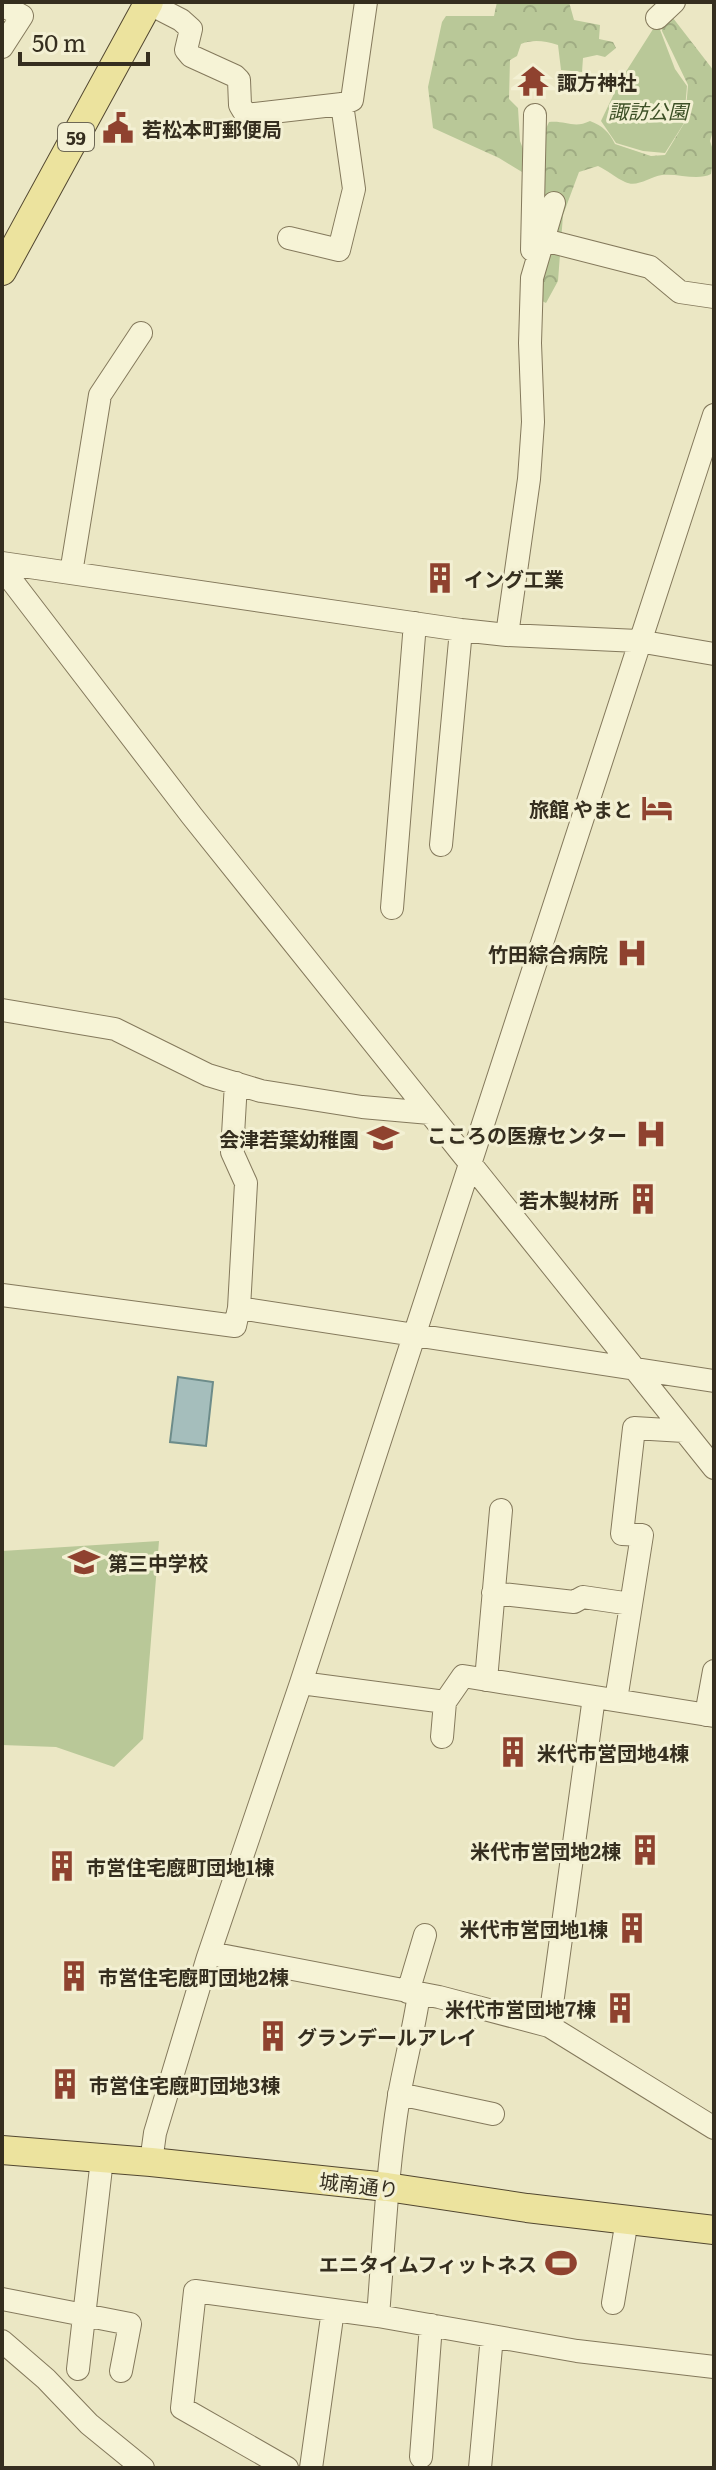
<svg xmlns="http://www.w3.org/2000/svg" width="716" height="2470" font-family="Literata,'Noto Sans JP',serif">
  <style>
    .forest { fill: url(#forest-crowns) }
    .park { fill: #b9c898 }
    .water { fill: #a5bebc; stroke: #6d8c8a; stroke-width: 2 }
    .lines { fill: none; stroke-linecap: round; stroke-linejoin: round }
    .minor-casing { stroke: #84795c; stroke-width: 24 }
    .major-casing { stroke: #524730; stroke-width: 30 }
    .minor { stroke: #f6f3d6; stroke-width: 22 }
    .major { stroke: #ece39e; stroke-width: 28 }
    .labels { text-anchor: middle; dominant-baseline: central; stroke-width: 6; stroke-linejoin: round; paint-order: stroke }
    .shield { fill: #f3f0d3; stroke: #6e6855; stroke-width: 2 }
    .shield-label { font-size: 18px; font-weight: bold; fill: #352e1f }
    .poi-label { font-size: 20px; font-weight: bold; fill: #352e1f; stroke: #f3f0d3; text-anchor: start }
    .park-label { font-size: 20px; font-style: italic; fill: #3d5026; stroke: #f3f0d3 }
    .street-label { font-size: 20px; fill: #352e1f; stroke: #f3f0d3 }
  </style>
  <defs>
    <pattern id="forest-crowns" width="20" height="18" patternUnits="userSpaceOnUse" patternTransform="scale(2)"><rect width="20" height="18" fill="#b9c898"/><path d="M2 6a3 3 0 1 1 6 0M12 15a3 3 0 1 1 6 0" fill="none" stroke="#a0ac83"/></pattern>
  </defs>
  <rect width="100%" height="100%" fill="#ebe7c4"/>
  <path class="forest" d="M497,2H569L574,20L600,25L599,39L613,42L616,48L605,57L597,55L583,58L582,72L561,70L558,45C544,41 534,39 521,44L517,56L510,60L509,99L518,108L520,141L525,154L526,255L521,253L522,172L499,158L433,128L428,87L442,22L446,16H494Z
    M673,18L714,71V128L710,141L714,153L711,174C697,181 678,173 662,175C649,177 637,188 625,182C616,178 607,170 598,166L579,172L563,215L558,281L546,303L538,299L543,135L549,122C565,120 574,129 590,121C603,126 609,132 615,144L651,156L665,155L688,117L686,109L688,85L662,31V26Z"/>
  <path class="park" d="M655,26L659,27L675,69L687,86L685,109L688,117L665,153L643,151L616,143L601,121L620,81Z
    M159,1541L143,1739L114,1767L56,1747L2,1745V1551Z"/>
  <path class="water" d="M178,1377L213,1382L206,1446L170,1442Z"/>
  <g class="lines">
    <defs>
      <path id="minor" d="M148,3L181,20L191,29L186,50L191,56L235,76L239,80L240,105L246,115L342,104
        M2,5L22,16L2,47
        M657,18L674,2
        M289,238L339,250L354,189L342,104L352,100L366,2
        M544,240L650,267L680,292L714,297
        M532,250L535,115
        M2,563L461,630L507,635L638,641L714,654
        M2,568L192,816L714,1468
        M71,573L100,395L141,333
        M507,635L529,479L533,422L530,343L532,278L554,203
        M441,845L461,630
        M392,908L415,623
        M2,1010L115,1029L208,1075L261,1091L362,1107L430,1113
        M2,1295L235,1326L239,1308L246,1183L232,1152L236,1083
        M239,1308L714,1381
        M493,1593L574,1602L583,1597L631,1604
        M486,1680L501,1510
        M301,1683L445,1702L463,1676L714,1716
        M616,1700L642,1535L622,1534L634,1428L684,1431
        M706,1715L714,1671
        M442,1737L445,1702
        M210,1953L439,1997L549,2026L714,2128
        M408,1992L425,1935
        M549,2026L594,1697
        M399,2094L493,2114
        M151,2162L155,2133L208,1957L301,1683L714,415
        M2,2299L130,2324L121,2371
        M613,2303L627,2220
        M378,2316C384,2242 387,2169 399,2096C405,2062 414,2029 419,1994
        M2,2341L46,2379L89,2424L143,2468
        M78,2369L102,2159
        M421,2457L431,2325
        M287,2468L182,2408L195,2291L378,2316L577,2351L714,2367
        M311,2468L333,2310
        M480,2468L492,2336"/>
      <path id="major" d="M2,271L149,2
        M2,2150L151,2162L387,2187L527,2208L714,2230"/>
    </defs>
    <use href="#minor" class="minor-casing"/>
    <use href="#major" class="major-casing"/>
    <use href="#minor" class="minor"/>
    <use href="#major" class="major"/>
  </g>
  <defs>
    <symbol id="temple-bare" viewBox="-9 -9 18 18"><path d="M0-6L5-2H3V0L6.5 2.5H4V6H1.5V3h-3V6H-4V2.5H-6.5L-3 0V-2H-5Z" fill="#8f422f" stroke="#f3f0d3" stroke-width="2.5" paint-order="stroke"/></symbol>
    <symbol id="civic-bare" viewBox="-9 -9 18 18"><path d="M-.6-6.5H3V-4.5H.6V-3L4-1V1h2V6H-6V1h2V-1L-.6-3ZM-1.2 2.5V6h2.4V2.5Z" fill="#8f422f" stroke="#f3f0d3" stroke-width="2.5" paint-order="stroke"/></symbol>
    <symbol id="building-bare" viewBox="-9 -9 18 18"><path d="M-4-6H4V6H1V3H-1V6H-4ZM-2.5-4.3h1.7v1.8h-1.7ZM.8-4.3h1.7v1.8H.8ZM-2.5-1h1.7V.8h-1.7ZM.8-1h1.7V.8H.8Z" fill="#8f422f" stroke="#f3f0d3" stroke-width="2.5" paint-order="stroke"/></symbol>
    <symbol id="hotel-bare" viewBox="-9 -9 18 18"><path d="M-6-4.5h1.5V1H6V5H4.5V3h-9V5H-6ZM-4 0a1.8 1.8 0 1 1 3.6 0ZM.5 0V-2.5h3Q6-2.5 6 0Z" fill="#8f422f" stroke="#f3f0d3" stroke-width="2.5" paint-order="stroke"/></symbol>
    <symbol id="hospital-bare" viewBox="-9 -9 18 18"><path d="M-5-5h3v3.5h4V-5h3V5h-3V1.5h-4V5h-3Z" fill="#8f422f" stroke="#f3f0d3" stroke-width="2.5" paint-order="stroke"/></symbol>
    <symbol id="school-bare" viewBox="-9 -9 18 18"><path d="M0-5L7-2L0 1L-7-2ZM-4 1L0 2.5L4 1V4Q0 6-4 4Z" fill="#8f422f" stroke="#f3f0d3" stroke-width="2.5" paint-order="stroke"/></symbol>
    <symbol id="stadium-bare" viewBox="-9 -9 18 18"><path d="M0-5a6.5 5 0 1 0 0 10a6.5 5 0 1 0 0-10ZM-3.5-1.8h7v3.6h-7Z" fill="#8f422f" stroke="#f3f0d3" stroke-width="2.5" paint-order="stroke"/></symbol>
  </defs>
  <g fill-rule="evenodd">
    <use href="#temple-bare" x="511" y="59" width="44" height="44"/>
    <use href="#civic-bare" x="96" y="106" width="44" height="44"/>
    <use href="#building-bare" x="418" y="556" width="44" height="44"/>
    <use href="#hotel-bare" x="635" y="786" width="44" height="44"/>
    <use href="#hospital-bare" x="610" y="931" width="44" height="44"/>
    <use href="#hospital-bare" x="629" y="1112" width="44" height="44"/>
    <use href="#school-bare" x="361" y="1116" width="44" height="44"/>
    <use href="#building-bare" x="621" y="1177" width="44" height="44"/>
    <use href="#school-bare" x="62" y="1540" width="44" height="44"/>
    <use href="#building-bare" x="491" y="1730" width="44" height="44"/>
    <use href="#building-bare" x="623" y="1828" width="44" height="44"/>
    <use href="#building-bare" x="40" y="1844" width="44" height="44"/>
    <use href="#building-bare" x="610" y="1906" width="44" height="44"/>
    <use href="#building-bare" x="52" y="1954" width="44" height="44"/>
    <use href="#building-bare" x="598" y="1986" width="44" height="44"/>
    <use href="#building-bare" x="251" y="2014" width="44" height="44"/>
    <use href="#building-bare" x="43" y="2062" width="44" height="44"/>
    <use href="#stadium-bare" x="539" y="2241" width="44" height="44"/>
  </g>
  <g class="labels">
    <rect class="shield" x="58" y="123" width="36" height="28" rx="6"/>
    <g class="shield-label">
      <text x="76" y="137">59</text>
    </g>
    <g class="poi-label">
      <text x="557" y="81">諏方神社</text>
      <text x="142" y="128">若松本町郵便局</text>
      <text x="464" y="578">イング工業</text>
      <text x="633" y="808" text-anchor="end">旅館 やまと</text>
      <text x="608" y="953" text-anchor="end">竹田綜合病院</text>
      <text x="627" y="1134" text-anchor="end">こころの医療センター</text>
      <text x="359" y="1138" text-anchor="end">会津若葉幼稚園</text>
      <text x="619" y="1199" text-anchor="end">若木製材所</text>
      <text x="108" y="1562">第三中学校</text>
      <text x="537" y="1752">米代市営団地4棟</text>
      <text x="621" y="1850" text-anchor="end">米代市営団地2棟</text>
      <text x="86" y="1866">市営住宅廐町団地1棟</text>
      <text x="608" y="1928" text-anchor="end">米代市営団地1棟</text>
      <text x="98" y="1976">市営住宅廐町団地2棟</text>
      <text x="596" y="2008" text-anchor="end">米代市営団地7棟</text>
      <text x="297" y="2036">グランデールアレイ</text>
      <text x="89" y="2084">市営住宅廐町団地3棟</text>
      <text x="537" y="2263" text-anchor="end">エニタイムフィットネス</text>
    </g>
    <g class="park-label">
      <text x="648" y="110">諏訪公園</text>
    </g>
    <g class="street-label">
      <text transform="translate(359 2184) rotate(7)">城南通り</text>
    </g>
  </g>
  <rect width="716" height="2470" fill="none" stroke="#352e1f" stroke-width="8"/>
  <path d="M20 52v12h128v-12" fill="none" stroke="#352e1f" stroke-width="4"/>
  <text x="32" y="52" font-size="24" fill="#352e1f" stroke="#f3f0d3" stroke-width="6" paint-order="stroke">50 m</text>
</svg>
